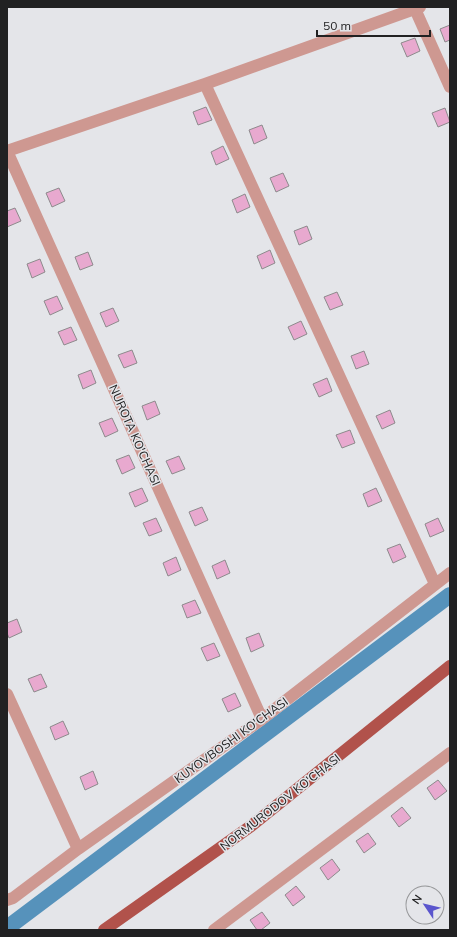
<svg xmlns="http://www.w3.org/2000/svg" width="457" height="937" font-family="Mulish,sans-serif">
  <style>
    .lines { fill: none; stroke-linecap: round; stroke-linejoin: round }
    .canal { stroke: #5692bb; stroke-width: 16 }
    .building { fill: #e8a9cf; stroke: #8d8a8c }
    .minor { stroke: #ce9891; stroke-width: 12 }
    .major { stroke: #b1524b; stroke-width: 12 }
    .labels { text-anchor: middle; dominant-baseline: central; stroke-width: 3; stroke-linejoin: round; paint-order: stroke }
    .street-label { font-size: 12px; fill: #212122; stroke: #e4e5e9 }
  </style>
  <rect width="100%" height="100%" fill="#e4e5e9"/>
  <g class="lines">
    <path class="canal" d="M7,928L450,595"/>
  </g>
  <path class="building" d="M450,25V40L445,42L440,29Z
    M415,38L420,51L407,57L401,43Z
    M206,107L212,120L198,125L193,112Z
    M445,108L450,122L438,127L432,113Z
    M262,125L267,138L254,144L249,130Z
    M223,146L229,159L216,165L211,152Z
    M283,173L289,186L276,192L270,178Z
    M59,188L65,201L52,207L46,193Z
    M245,194L250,207L237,213L232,200Z
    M15,208L21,221L7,227V211Z
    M307,226L312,239L299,245L294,231Z
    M270,250L275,263L262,269L257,256Z
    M88,252L93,265L80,270L75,257Z
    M40,259L45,272L32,278L27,264Z
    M337,292L343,305L330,310L324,297Z
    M57,296L63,309L50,315L44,301Z
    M113,308L119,321L106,327L100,313Z
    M301,321L307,334L294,340L288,327Z
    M71,327L77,340L64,345L58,332Z
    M132,350L137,363L124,368L118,355Z
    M364,351L369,364L356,369L351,356Z
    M91,370L96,383L83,389L78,375Z
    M327,378L332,391L319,397L313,384Z
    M155,401L160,414L147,420L142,406Z
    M390,410L395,423L382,429L376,416Z
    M112,418L118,431L105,437L99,423Z
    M350,430L355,443L342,448L336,435Z
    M129,455L135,468L122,474L116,460Z
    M179,456L185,469L172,474L166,461Z
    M142,488L148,501L135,507L129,493Z
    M376,488L382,501L368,507L363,494Z
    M202,507L208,520L195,526L189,512Z
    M156,518L162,531L149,536L143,523Z
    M438,518L444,531L430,537L425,524Z
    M400,544L406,557L393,563L387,549Z
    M176,557L181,570L168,576L163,563Z
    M225,560L230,573L217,579L212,566Z
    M195,600L201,613L187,618L182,605Z
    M17,619L22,632L9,638L7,633V623Z
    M259,633L264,646L251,652L246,638Z
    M214,643L220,656L207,661L201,648Z
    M41,674L47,687L34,692L28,679Z
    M235,693L241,706L228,712L222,699Z
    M63,721L69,734L55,740L50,727Z
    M93,771L98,784L85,790L80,777Z
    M438,780L447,791L435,800L427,788Z
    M402,807L411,818L399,827L391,816Z
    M368,833L376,844L364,853L356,841Z
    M332,859L340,870L328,880L320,868Z
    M296,886L305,897L293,906L285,895Z
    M262,912L270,923L261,930H257L250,920Z"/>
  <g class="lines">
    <path class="minor" d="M415,9L450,87
      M205,84L435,584
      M7,151L262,719
      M7,151L205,84L420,7
      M7,694L78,849
      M7,900L13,898L78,849L262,719L450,573
      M214,930L450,753"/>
    <path class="major" d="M104,930L251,826L450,666"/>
  </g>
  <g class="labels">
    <g class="street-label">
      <text transform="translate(135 435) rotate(66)">NUROTA KO'CHASI</text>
      <text transform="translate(231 740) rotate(-36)">KUYOVBOSHI KO'CHASI</text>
      <text transform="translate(280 802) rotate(-38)">NORMURODOV KO'CHASI</text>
    </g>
  </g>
  <rect width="457" height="937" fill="none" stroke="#212122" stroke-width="16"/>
  <g transform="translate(425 905) rotate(305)"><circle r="19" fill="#e4e5e9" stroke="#969799"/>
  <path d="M0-3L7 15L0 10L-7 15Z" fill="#5a55cd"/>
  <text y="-6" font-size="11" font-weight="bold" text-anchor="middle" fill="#212122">N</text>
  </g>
  <path d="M317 30v6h113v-6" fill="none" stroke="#212122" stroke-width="2"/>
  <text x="323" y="30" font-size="12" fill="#212122" stroke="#e4e5e9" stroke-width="3" paint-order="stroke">50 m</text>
</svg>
